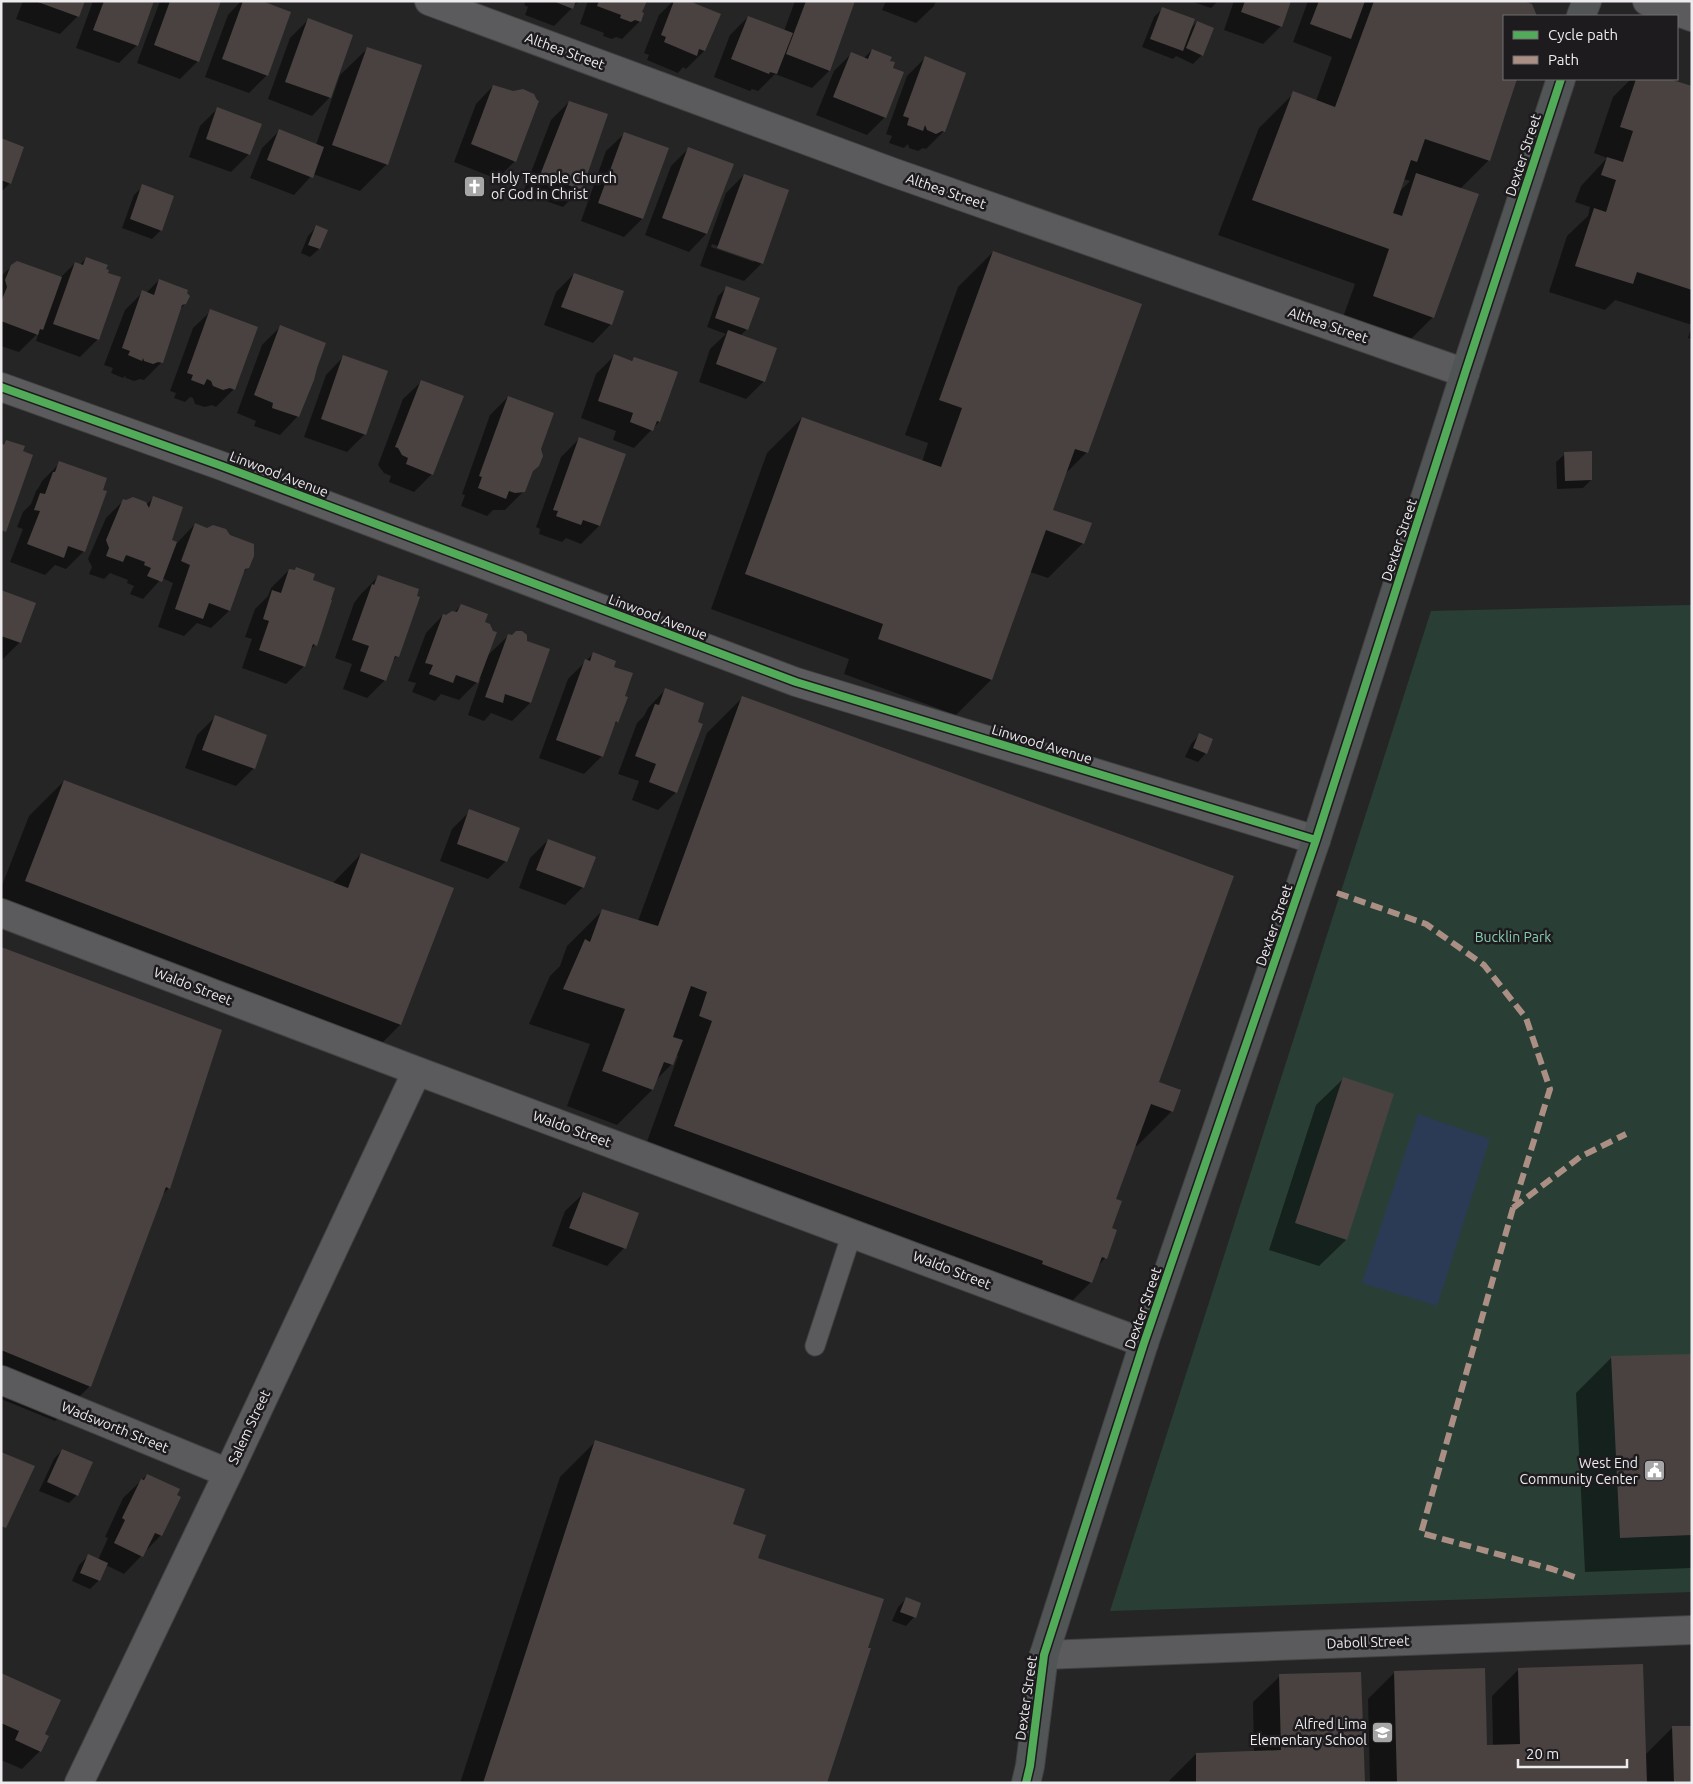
<svg xmlns="http://www.w3.org/2000/svg" width="1693" height="1784" font-family="Ubuntu,sans-serif">
  <style>
    .green { fill: #293f35 }
    .water { fill: #2b3b55 }
    .shadow { fill: #0007; fill-rule: evenodd }
    .building { fill: #494241 }
    .lines { fill: none; stroke-linecap: round; stroke-linejoin: round }
    .lane-casing { stroke: #434243; stroke-width: 21 }
    .street-casing { stroke: #434243; stroke-width: 30 }
    .secondary-casing { stroke: #434243; stroke-width: 30 }
    .lane { stroke: #5b5a5c; stroke-width: 19 }
    .street { stroke: #5b5a5c; stroke-width: 28 }
    .secondary { stroke: #515555; stroke-width: 28 }
    .quiet { stroke: #ac8f84; stroke-width: 6; stroke-dasharray: 12 6; stroke-linecap: butt }
    .cycleway-casing { stroke: #1d1b1e; stroke-width: 11 }
    .cycleway { stroke: #51ab58; stroke-width: 8 }
    .labels { text-anchor: middle; dominant-baseline: central; stroke-width: 5; stroke-linejoin: round; paint-order: stroke }
    .street-label { font-size: 14px; fill: #edebed; stroke: #1d1b1e }
    .poi-label { font-size: 14px; fill: #edebed; stroke: #1d1b1e; text-anchor: end }
    .park-label { font-size: 14px; fill: #89d0b0; stroke: #1d1b1e }
  </style>
  <rect width="100%" height="100%" fill="#262526"/>
  <path class="green" d="M1692,605V1592L1110,1611L1431,611Z"/>
  <path class="water" d="M1418,1114L1490,1139L1437,1306L1362,1283Z"/>
  <path class="shadow" d="M23,1H84L78,16L60,34L16,19Z
    M93,1H153L137,45L119,63L76,48Z
    M160,1H220L198,61L180,79L137,63Z
    M241,1H258L267,75L249,93L205,77L228,15Z
    M526,1H579L554,26L525,15L528,7L524,5Z
    M588,1H645L640,13V21L622,39L616,37L612,39L603,36L604,33L580,24Z
    M673,1H686L704,51L686,69L683,67L678,73L647,60L649,55L644,53L659,15Z
    M795,1H854L829,71L812,88L775,74L758,91L752,89L750,91L714,77L730,35L748,17L784,31Z
    M886,1H936L934,6L916,23L882,10Z
    M1190,1H1218L1211,8Z
    M1234,1H1290L1281,26L1263,44L1224,30Z
    M1308,1H1519L1531,5L1536,16H1504V79H1516L1489,160L1460,189L1433,317L1398,352L1338,331L1355,284L1218,235L1259,128L1294,93L1316,101L1332,57L1293,42ZM1403,179L1410,181L1399,192Z
    M1163,8L1190,29L1197,22L1202,55L1193,64L1176,56L1173,59L1142,47L1154,17Z
    M308,20L351,35L329,98L312,116L268,99L290,38Z
    M367,49L387,164L360,191L313,174L294,195L250,178L262,148L279,131L316,145L340,75Z
    M872,50L885,117L867,135L816,115L834,71L851,54L864,58Z
    M925,58L944,131L926,149L923,148L918,151L909,148L908,144L904,148L889,143L892,136L886,134L907,76Z
    M1631,79H1665L1692,88V325L1615,300L1605,310L1549,292L1567,236L1588,216L1590,207L1575,202L1581,186L1607,158L1594,153L1613,97Z
    M493,86L515,161L497,179L454,162L476,104Z
    M569,102L581,189L563,207L523,193L551,120Z
    M218,108L249,154L231,172L189,157L200,126Z
    M624,134L667,149L642,219L624,237L581,221L606,151Z
    M1,140L10,183L1,192Z
    M688,149L706,234L689,252L645,235L671,166Z
    M744,175L762,263L744,281L700,266L726,193ZM712,244L754,259V262L711,247Z
    M143,186L161,230L152,239L122,228L134,195Z
    M316,227L326,231L319,249L310,257L301,253L308,236Z
    M993,252L1087,452L1065,474L1052,510L1083,543L1048,578L1030,572L991,680L956,715L844,674L849,659L711,609L767,453L802,418L922,462L928,443L905,435L958,287Z
    M86,258L98,339L80,357L36,341L39,332L19,352L1,346V276L12,266L60,278L75,263L80,265Z
    M574,274L623,292L610,325L593,343L544,325L556,292Z
    M159,280L185,304L180,309L161,363L144,380L140,379L134,381L126,378L125,376L123,378L111,373L113,368L104,365L125,310L143,292L146,293Z
    M726,288L747,329L740,336L764,381L746,399L699,382L710,349L726,334L707,327L718,296Z
    M211,311L234,389L216,407L212,405L205,407L195,404L193,398L190,397L185,402L174,398L176,393L170,391L193,328Z
    M1692,325V339L1688,338Z
    M280,327L313,380L297,417L280,435L254,426L256,421L237,413L262,345Z
    M614,356L630,362L634,358L659,422L634,448L613,440L616,431L581,418L596,374Z
    M343,357L365,434L347,452L304,437L326,375Z
    M421,382L432,474L414,492L389,482L391,476L384,473L378,465L403,399Z
    M508,397L531,472L524,491L505,510H493L487,516L461,506L465,495L462,494L490,415Z
    M579,439L599,526L581,544L566,538L562,542L539,534L540,529L536,527L561,457Z
    M1565,454L1591,480L1583,488L1557,489L1556,462Z
    M60,463L84,551L66,569L55,565L45,575L10,562L23,529L17,527L23,512L31,504L36,491L39,487L42,481Z
    M153,498L171,541L177,543L195,524L248,567L243,573L229,611L211,628L197,623L184,636L158,627L173,583L162,578L143,599L130,594L134,586L127,583L128,580L110,573L104,579L89,574L92,567L88,559L106,518L124,500L146,505Z
    M289,570L311,581L315,645L309,651L304,666L286,684L242,668L252,639L245,637L255,609L268,596L271,588Z
    M379,576L397,656L392,662L385,680L367,698L343,689L352,664L335,658L354,603L361,594Z
    M1,591L20,642L2,660H1Z
    M461,605L483,623L486,657L508,636L549,650L530,703L512,721L491,713L484,721L468,715L481,678L459,700L441,694L435,701L412,692L416,683L408,681L426,633L443,615L446,616L454,613Z
    M593,654L613,667L617,722L612,727L602,756L584,774L539,758L568,679Z
    M665,690L676,792L658,810L632,800L639,781L618,774L637,723L644,716L648,708Z
    M742,698L1158,1083L1172,1111L1137,1146H1135L1115,1199L1105,1258L1097,1267L1091,1282L1056,1317L640,1161L678,1056L676,1055L672,1064L655,1081L652,1090L617,1125L567,1106L590,1044L529,1024L550,976L560,966L567,946L602,911L638,921L707,733Z
    M215,717L254,768L236,786L185,768L197,735Z
    M1199,735L1206,753L1198,762L1185,757L1191,744Z
    M64,781L332,884L361,854L452,889L400,1025L365,1060L1,920V888L29,816Z
    M470,811L506,861L488,879L440,861L452,829Z
    M548,840L583,887L565,905L519,888L530,858Z
    M1,948L169,1188L162,1195L90,1386L55,1421L1,1399Z
    M1343,1079L1346,1240L1319,1266L1269,1250L1316,1105Z
    M583,1194L624,1248L607,1266L552,1246L565,1211Z
    M1692,1356V1568L1585,1572L1576,1393L1611,1358Z
    M595,1442L732,1525L757,1559L825,1783H460L560,1477Z
    M62,1450L77,1495L69,1503L39,1491L54,1459Z
    M147,1475L161,1535L124,1574L106,1565L99,1580L90,1589L72,1581L79,1565L88,1556L98,1560L108,1538L105,1537L123,1498Z
    M906,1599L914,1617L906,1626L892,1621L898,1607Z
    M1519,1669L1644,1756L1673,1727L1692,1783H1370L1368,1699L1394,1673L1486,1747L1493,1746L1492,1696Z
    M1,1674L43,1735L40,1751L22,1769L1,1760Z
    M1280,1676L1363,1783H1170L1169,1781L1196,1754L1254,1752L1253,1702Z"/>
  <path class="building" d="M35,1H85L79,17Z
    M104,1H154L138,46L93,30Z
    M170,1H221L199,62L154,45Z
    M243,1H262L291,12L268,76L222,59Z
    M553,1H576L573,9Z
    M599,1H647L642,12L644,13L641,22L635,20L631,22L620,18L621,15L597,6Z
    M674,1H689L721,14L705,51L699,49L697,56L664,42L666,37L661,35Z
    M806,1H855L830,71L786,54Z
    M1245,1H1291L1282,27L1241,12Z
    M1319,1H1365L1351,39L1310,24Z
    M1374,1H1523L1532,4L1537,16H1504V79H1517L1490,161L1425,139L1417,162L1411,160L1393,213L1402,216L1416,173L1479,194L1434,318L1373,296L1389,249L1252,200L1293,91L1335,107Z
    M1162,7L1195,19L1183,51L1150,39Z
    M748,16L793,33L777,74L770,72L769,74L731,59Z
    M308,18L353,35L331,98L285,82Z
    M1197,21L1214,28L1203,56L1186,48Z
    M367,47L422,65L388,165L332,145Z
    M872,49L892,57L890,61L895,62L893,68L904,72L886,118L833,97L851,52L868,59Z
    M925,56L966,73L945,132L942,131L936,134L927,130L925,125L923,131L907,125L909,118L903,116Z
    M1636,79H1669L1692,86V290L1637,272L1633,284L1575,266L1594,208L1606,212L1616,180L1601,175L1607,157L1623,162L1633,131L1620,127Z
    M493,85L513,91L523,89L534,94L537,100L539,101L516,162L471,144Z
    M569,101L608,114L582,190L540,175Z
    M217,107L262,124L250,155L206,139Z
    M279,129L324,147L313,178L267,160Z
    M624,132L669,148L643,219L598,203Z
    M1,138L24,147L11,184L1,180Z
    M688,147L734,164L707,234L662,218Z
    M744,174L789,190L763,264L717,248Z
    M142,184L174,196L162,231L130,219Z
    M316,225L328,230L320,249L308,245Z
    M993,251L1142,304L1088,453L1075,449L1053,510L1092,523L1084,544L1046,530L992,680L878,639L883,624L745,574L802,417L941,467L962,408L939,400Z
    M86,257L108,265L106,269L109,270L108,273L121,277L99,340L53,324L75,262L83,265Z
    M17,261L62,277L43,330L40,329L38,335L1,321V302L7,287L5,280L11,265Z
    M574,273L624,291L612,325L561,307Z
    M159,279L188,290L187,293L190,296L186,304L182,305L163,363L158,362L153,364L144,361L143,358L142,361L128,355L130,351L122,348L142,290L154,295Z
    M726,286L760,298L748,330L715,318Z
    M210,309L258,327L235,390L230,388L223,390L213,386L211,381L207,379L204,385L191,380L193,375L187,373Z
    M280,325L326,343L317,368L314,380L299,417L272,408L273,403L254,395Z
    M728,330L777,348L765,382L716,364Z
    M614,354L632,361L634,357L678,372L660,422L657,421L653,431L630,422L633,413L598,401Z
    M343,355L388,371L366,435L321,419Z
    M421,380L464,396L433,475L406,464L408,458L402,455L398,448L395,447Z
    M508,396L554,413L541,449L543,456L539,466L533,471L525,492L515,493L509,491L506,499L478,488L482,477L479,476Z
    M579,437L626,454L600,526L583,520L581,525L556,516L558,511L553,510Z
    M6,440L25,446L23,451L33,455L6,532L1,530V443L4,445Z
    M1592,451V480L1565,481L1564,452Z
    M59,461L107,478L103,490L107,491L85,552L68,546L64,558L27,544L40,511L34,510L40,493L45,494L53,472H55Z
    M153,496L183,507L172,540L177,542L162,582L147,576L151,568L144,565L145,562L126,555L123,562L106,556L109,548L106,540L123,499L126,500L133,497L146,502L149,508Z
    M195,523L207,528L213,525L226,529L230,535L254,544V556L249,568L245,569L230,611L209,603L203,619L175,609L190,565L181,561Z
    M296,567L315,574L313,580L335,588L331,600H332L317,646L313,644L305,667L259,650L269,621L263,619L272,590L281,593L289,569L295,570Z
    M378,575L419,589L417,596L420,597L399,657L395,656L386,681L360,671L369,646L352,640L372,584L374,585Z
    M1,590L36,603L21,643L1,636Z
    M461,604L488,614L485,622L490,624L493,631L497,632L478,683L456,675L453,683L429,674L433,665L425,663L443,614L446,615L452,611L457,612Z
    M516,631H522L527,635V641L550,649L531,703L505,694L503,703L485,697L508,634L512,635Z
    M593,652L616,661L614,667L633,673L625,696L628,697L618,723L616,721L603,757L556,740L585,659L590,661Z
    M665,688L704,703L698,722L703,724L677,793L649,782L656,764L635,756L655,704L659,705Z
    M742,696L1234,876L1159,1082L1181,1090L1173,1112L1151,1104L1116,1199L1122,1201L1112,1228L1117,1230L1107,1259L1102,1257L1092,1283L1042,1264L1043,1261L674,1126L712,1021L699,1016L707,992L691,986L673,1037L683,1040L673,1065L664,1062L653,1090L602,1071L625,1009L563,989L585,939L590,942L602,909L658,926Z
    M215,715L267,735L255,769L202,750Z
    M1199,733L1213,739L1207,754L1193,748Z
    M64,780L348,888L361,853L454,888L401,1025L25,881Z
    M469,809L520,828L507,862L457,844Z
    M548,839L596,857L584,888L536,870Z
    M1,947L222,1030L170,1189L166,1187L91,1387L1,1350Z
    M1343,1077L1394,1094L1347,1240L1295,1223Z
    M583,1192L639,1213L626,1249L569,1228Z
    M1692,1354V1535L1620,1538L1611,1356Z
    M595,1440L745,1489L733,1524L766,1535L758,1558L884,1599L868,1648H871L827,1783H483Z
    M62,1449L93,1462L78,1496L47,1482Z
    M1,1452L35,1466L6,1528L1,1526Z
    M147,1474L180,1489L177,1495L181,1497L162,1536L155,1533L143,1557L114,1543L125,1520L122,1518L141,1479L144,1480Z
    M88,1554L108,1563L100,1581L80,1573Z
    M906,1597L921,1603L916,1618L900,1612Z
    M1643,1664L1647,1783H1397L1394,1671L1485,1668L1487,1745L1520,1744L1518,1668Z
    M1361,1672L1365,1783H1196V1753L1281,1750L1279,1674Z
    M1,1673L61,1700L45,1734L49,1736L41,1752L15,1740L19,1731L1,1723Z
    M1672,1726H1692V1783H1674Z"/>
  <g class="lines">
    <defs>
      <path id="lane" d="M815,1346L852,1233"/>
      <path id="street" d="M429,1L892,172L1465,373
        M1647,1L1692,17
        M1,387L222,466L796,682L1316,840
        M1,913L417,1071L1144,1343
        M1,1380L228,1473
        M1044,1655L1692,1630
        M79,1783L228,1473L417,1071"/>
      <path id="secondary" d="M1581,16L1587,1
        M1026,1783L1030,1766L1044,1655L1144,1343L1316,840L1465,373L1561,79"/>
    </defs>
    <use href="#lane" class="lane-casing"/>
    <use href="#street" class="street-casing"/>
    <use href="#secondary" class="secondary-casing"/>
    <use href="#lane" class="lane"/>
    <use href="#street" class="street"/>
    <use href="#secondary" class="secondary"/>
    <path class="quiet" d="M1337,893L1426,924L1484,965L1526,1018L1550,1089L1513,1208L1421,1533L1552,1569L1580,1579
      M1513,1208L1580,1157L1626,1134"/>
    <defs>
      <path id="cycleway" d="M1,387L222,466L796,682L1316,840
        M1026,1783L1030,1766L1044,1655L1144,1343L1316,840L1465,373L1561,79"/>
    </defs>
    <use href="#cycleway" class="cycleway-casing"/>
    <use href="#cycleway" class="cycleway"/>
  </g>
  <defs>
    <symbol id="church-square" viewBox="-11 -11 22 22"><rect x="-9" y="-9" width="18" height="18" rx="4" fill="#a7a6a7" stroke="#1d1b1e"/><path d="M-1.2-6h2.4v3.5h3.3v2.4h-3.3V6h-2.4V-.1h-3.3v-2.4h3.3Z" fill="#fff"/></symbol>
    <symbol id="civic-square" viewBox="-11 -11 22 22"><rect x="-9" y="-9" width="18" height="18" rx="4" fill="#a7a6a7" stroke="#1d1b1e"/><path d="M-.6-6.5H3V-4.5H.6V-3L4-1V1h2V6H-6V1h2V-1L-.6-3ZM-1.2 2.5V6h2.4V2.5Z" fill="#fff"/></symbol>
    <symbol id="school-square" viewBox="-11 -11 22 22"><rect x="-9" y="-9" width="18" height="18" rx="4" fill="#a7a6a7" stroke="#1d1b1e"/><path d="M0-5L7-2L0 1L-7-2ZM-4 1L0 2.5L4 1V4Q0 6-4 4Z" fill="#fff"/></symbol>
  </defs>
  <g fill-rule="evenodd">
    <use href="#church-square" x="462" y="174" width="25" height="25"/>
    <use href="#civic-square" x="1642" y="1458" width="25" height="25"/>
    <use href="#school-square" x="1370" y="1720" width="25" height="25"/>
  </g>
  <g class="labels">
    <g class="street-label">
      <text transform="translate(565 51) rotate(20)">Althea Street</text>
      <text transform="translate(1523 155) rotate(-72)">Dexter Street</text>
      <text transform="translate(946 191) rotate(19)">Althea Street</text>
      <text transform="translate(1328 325) rotate(19)">Althea Street</text>
      <text transform="translate(279 474) rotate(21)">Linwood Avenue</text>
      <text transform="translate(1399 540) rotate(-72)">Dexter Street</text>
      <text transform="translate(658 617) rotate(21)">Linwood Avenue</text>
      <text transform="translate(1042 744) rotate(17)">Linwood Avenue</text>
      <text transform="translate(1274 925) rotate(-71)">Dexter Street</text>
      <text transform="translate(193 986) rotate(21)">Waldo Street</text>
      <text transform="translate(572 1129) rotate(20)">Waldo Street</text>
      <text transform="translate(952 1270) rotate(21)">Waldo Street</text>
      <text transform="translate(1143 1308) rotate(-71)">Dexter Street</text>
      <text transform="translate(115 1427) rotate(22)">Wadsworth Street</text>
      <text transform="translate(249 1427) rotate(-65)">Salem Street</text>
      <text transform="translate(1368 1642) rotate(-2)">Daboll Street</text>
      <text transform="translate(1026 1698) rotate(-82)">Dexter Street</text>
    </g>
    <g class="poi-label">
      <text x="491" y="178" text-anchor="start">Holy Temple Church<tspan x="491" dy="16">of God in Christ</tspan></text>
      <text x="1638" y="1463">West End<tspan x="1638" dy="16">Community Center</tspan></text>
      <text x="1367" y="1724">Alfred Lima<tspan x="1367" dy="16">Elementary School</tspan></text>
    </g>
    <g class="park-label">
      <text x="1513" y="937">Bucklin Park</text>
    </g>
  </g>
  <rect width="1693" height="1784" fill="none" stroke="#edebed" stroke-width="5"/>
  <rect x="1503" y="15" width="175" height="65" fill="#1d1b1e" stroke="#706e71"/>
  <rect x="1513" y="31" width="25" height="8" fill="#51ab58" stroke="#706e71"/>
  <text x="1548" y="40" font-size="15" fill="#edebed">Cycle path</text>
  <rect x="1513" y="56" width="25" height="8" fill="#ac8f84" stroke="#706e71"/>
  <text x="1548" y="65" font-size="15" fill="#edebed">Path</text>
  <path d="M1518 1759v8h109v-8" fill="none" stroke="#edebed" stroke-width="2.5"/>
  <text x="1526" y="1759" font-size="15" fill="#edebed" stroke="#1d1b1e" stroke-width="4" paint-order="stroke">20 m</text>
</svg>
